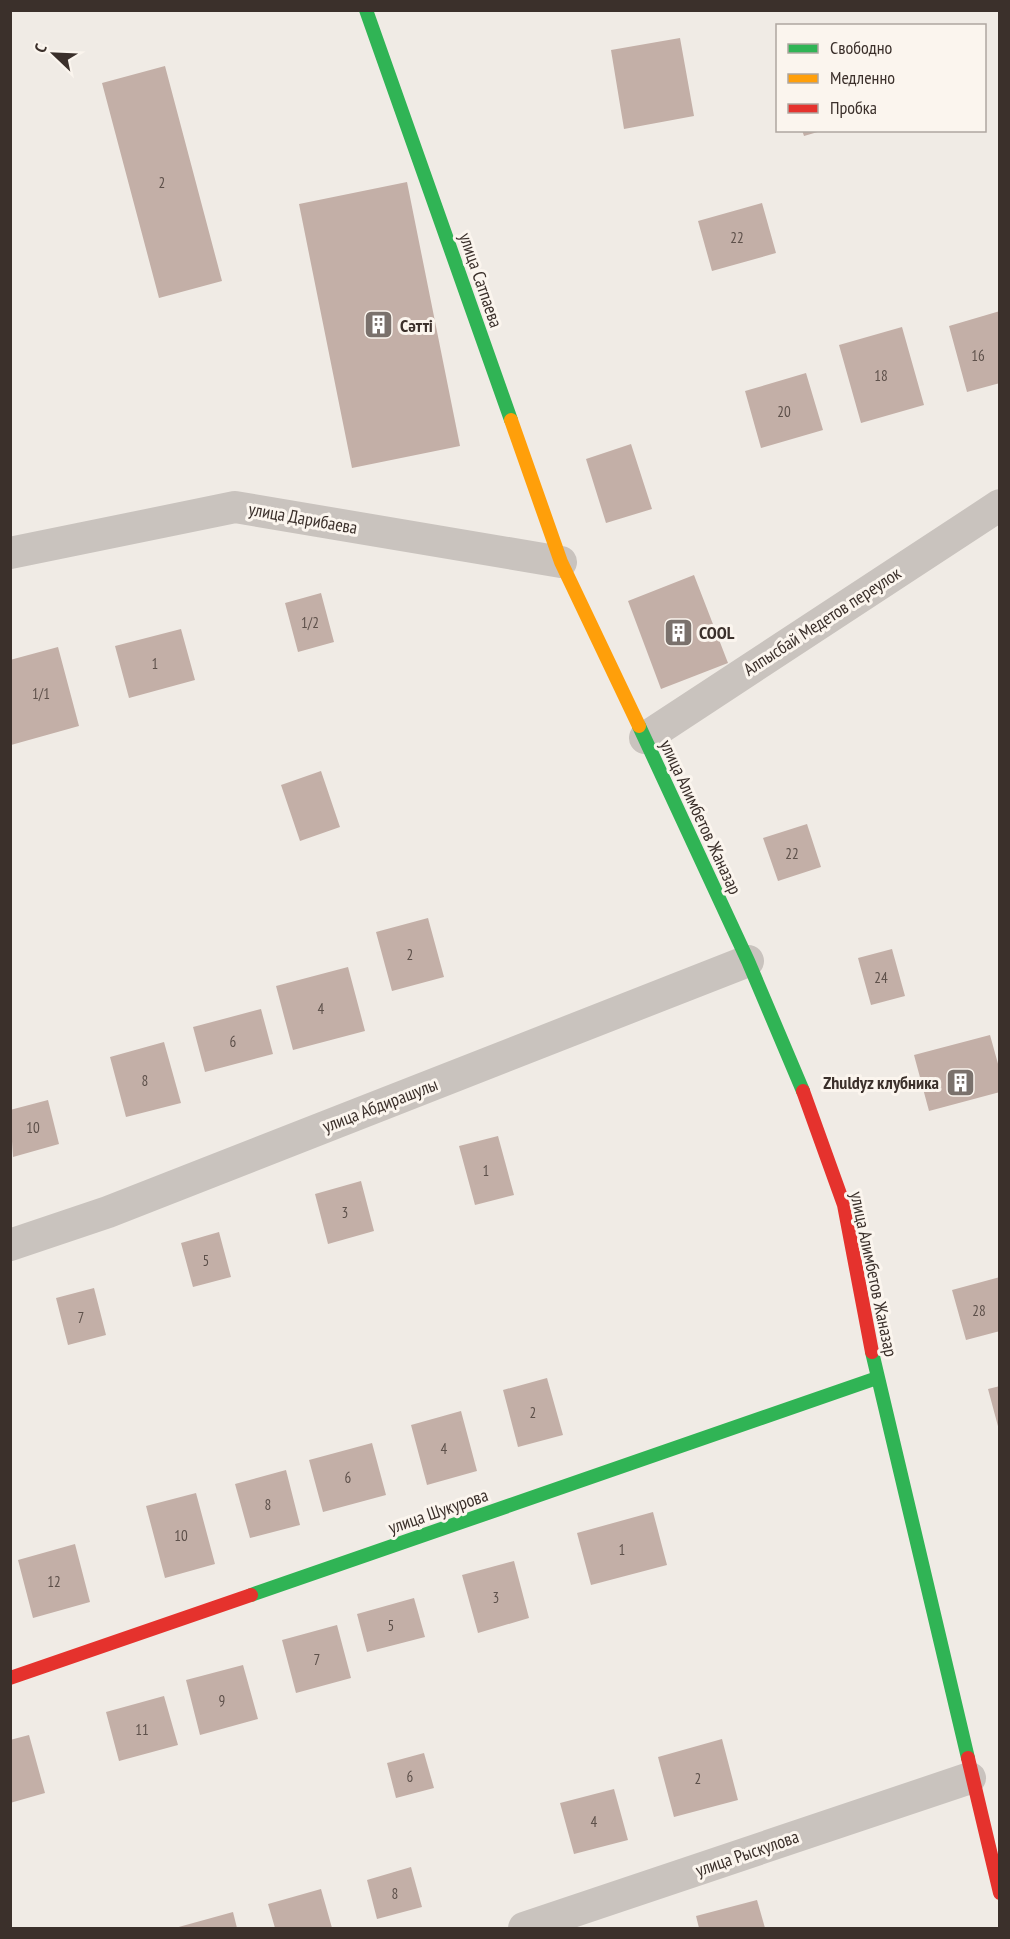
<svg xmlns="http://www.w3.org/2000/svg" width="1010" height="1939" font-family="'PT Sans Narrow',sans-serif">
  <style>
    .building { fill: #c3afa7 }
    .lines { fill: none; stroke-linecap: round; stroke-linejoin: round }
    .street { stroke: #c9c3be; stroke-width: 32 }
    .fast { stroke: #30b455; stroke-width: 14 }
    .slow { stroke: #ff9f0a; stroke-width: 14 }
    .jam { stroke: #e5322d; stroke-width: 14 }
    .labels { text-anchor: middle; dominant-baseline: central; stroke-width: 6; stroke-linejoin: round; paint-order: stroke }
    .number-label { font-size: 15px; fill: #5d504a }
    .street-label { font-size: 18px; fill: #3b302b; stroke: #fbf5ee }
    .poi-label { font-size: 18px; font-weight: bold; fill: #3b302b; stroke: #fbf5ee; text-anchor: start }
  </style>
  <rect width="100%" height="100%" fill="#f0ebe5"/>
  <path class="building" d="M680,38L694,116L624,129L611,50Z
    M165,66L222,281L159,298L102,83Z
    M802,130H821V131L804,136Z
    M407,182L460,446L352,468L299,204Z
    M762,203L776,253L712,271L698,221Z
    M1000,311V383L967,392L949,326Z
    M902,327L924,405L861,423L839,345Z
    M806,373L823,430L761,448L745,391Z
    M631,444L652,509L606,523L586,459Z
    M694,575L728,663L661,689L628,601Z
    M321,593L334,642L298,652L285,603Z
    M181,629L195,680L129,698L115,646Z
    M58,647L79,726L11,745L10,660Z
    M321,771L340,827L300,841L281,785Z
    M807,824L821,867L778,881L763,838Z
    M428,918L444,977L392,991L376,932Z
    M892,949L905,996L871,1005L858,958Z
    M348,967L365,1031L293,1050L276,986Z
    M261,1009L273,1054L205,1072L193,1027Z
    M990,1035L1000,1071V1092L929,1111L914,1055Z
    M164,1042L181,1103L126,1117L110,1057Z
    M48,1100L59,1144L13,1157L10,1110Z
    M498,1136L514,1195L475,1205L459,1146Z
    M361,1181L374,1231L328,1244L315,1194Z
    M219,1232L231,1277L193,1287L181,1243Z
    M1000,1277V1331L966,1340L952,1290Z
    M94,1288L106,1335L68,1345L56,1298Z
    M547,1378L563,1435L518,1447L503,1390Z
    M1000,1386V1430H999L988,1389Z
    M461,1411L477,1471L427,1485L411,1425Z
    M372,1443L386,1495L323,1512L309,1460Z
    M286,1470L300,1525L250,1538L235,1484Z
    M196,1493L215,1564L165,1578L146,1506Z
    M653,1512L667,1565L591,1585L577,1533Z
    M75,1544L90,1602L33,1618L18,1560Z
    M514,1561L529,1618L478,1633L462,1575Z
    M414,1598L425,1637L367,1652L357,1614Z
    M337,1625L351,1678L296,1693L282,1640Z
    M243,1665L258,1719L200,1735L186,1680Z
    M164,1696L178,1745L119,1761L106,1712Z
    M29,1735L45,1793L10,1803V1740Z
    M722,1739L738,1800L674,1817L658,1757Z
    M424,1753L434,1788L396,1798L387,1763Z
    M614,1789L628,1840L574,1854L560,1803Z
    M411,1867L422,1907L377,1919L367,1880Z
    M321,1889L332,1928H275L268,1904Z
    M757,1900L765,1928H699L696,1916Z
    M233,1912L237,1928H175Z"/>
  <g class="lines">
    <path class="street" d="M10,553L235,507L561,562
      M645,738L1000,505
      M10,1245L108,1212L748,961
      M524,1928L970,1778"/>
    <path class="fast" d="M366,10L511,420
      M639,726L748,961L803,1091
      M872,1352L968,1758
      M251,1595L877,1378"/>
    <path class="slow" d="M511,420L561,562L639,726"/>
    <path class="jam" d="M803,1091L844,1205L872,1352
      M10,1678L251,1595
      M968,1758L1000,1893"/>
  </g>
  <defs>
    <symbol id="building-square" viewBox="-11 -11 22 22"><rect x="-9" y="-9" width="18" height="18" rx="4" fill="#7a716c" stroke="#fbf5ee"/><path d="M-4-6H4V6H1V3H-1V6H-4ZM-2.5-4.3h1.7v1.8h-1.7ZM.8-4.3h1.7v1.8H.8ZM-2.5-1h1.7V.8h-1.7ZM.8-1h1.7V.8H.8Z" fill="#fff"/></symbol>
  </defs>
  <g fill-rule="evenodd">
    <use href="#building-square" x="362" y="308" width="33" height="33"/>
    <use href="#building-square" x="662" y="616" width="33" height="33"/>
    <use href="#building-square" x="944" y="1066" width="33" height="33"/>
  </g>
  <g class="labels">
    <g class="number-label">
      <text x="162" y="182">2</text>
      <text x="737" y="237">22</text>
      <text x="978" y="355">16</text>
      <text x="881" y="375">18</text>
      <text x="784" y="411">20</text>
      <text x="310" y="622">1/2</text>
      <text x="155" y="663">1</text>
      <text x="41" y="693">1/1</text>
      <text x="792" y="853">22</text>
      <text x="410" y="954">2</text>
      <text x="881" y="977">24</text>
      <text x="321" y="1008">4</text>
      <text x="233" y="1041">6</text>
      <text x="145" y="1080">8</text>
      <text x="33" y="1127">10</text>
      <text x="486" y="1170">1</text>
      <text x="345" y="1212">3</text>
      <text x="206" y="1260">5</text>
      <text x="979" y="1310">28</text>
      <text x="81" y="1317">7</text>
      <text x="533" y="1412">2</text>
      <text x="444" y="1448">4</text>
      <text x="348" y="1477">6</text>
      <text x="268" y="1504">8</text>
      <text x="181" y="1535">10</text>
      <text x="622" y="1549">1</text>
      <text x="54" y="1581">12</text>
      <text x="496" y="1597">3</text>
      <text x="391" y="1625">5</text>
      <text x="317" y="1659">7</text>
      <text x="222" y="1700">9</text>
      <text x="142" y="1729">11</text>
      <text x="410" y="1776">6</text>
      <text x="698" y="1778">2</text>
      <text x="594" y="1821">4</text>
      <text x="395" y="1893">8</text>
    </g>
    <g class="street-label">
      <text transform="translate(481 280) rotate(71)">улица Сатпаева</text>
      <text transform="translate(303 518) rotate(10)">улица Дарибаева</text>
      <text transform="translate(822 621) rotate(-33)">Алпысбай Медетов переулок</text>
      <text transform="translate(701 817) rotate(65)">улица Алимбетов Жаназар</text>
      <text transform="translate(380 1105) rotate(-21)">улица Абдирашулы</text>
      <text transform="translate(874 1274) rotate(78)">улица Алимбетов Жаназар</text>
      <text transform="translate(438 1511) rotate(-19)">улица Шукурова</text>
      <text transform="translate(747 1853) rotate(-19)">улица Рыскулова</text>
    </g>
    <g class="poi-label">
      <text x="400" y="325">Сәтті</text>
      <text x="699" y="632">COOL</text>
      <text x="939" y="1082" text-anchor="end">Zhuldyz клубника</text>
    </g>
  </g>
  <rect width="1010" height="1939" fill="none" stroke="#3b302b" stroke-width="24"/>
  <rect x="776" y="24" width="210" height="108" fill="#fbf5ee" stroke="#aea6a0" stroke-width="1.5"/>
  <rect x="788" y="44" width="30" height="9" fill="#30b455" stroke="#aea6a0" stroke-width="1.5"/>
  <text x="830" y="54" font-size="18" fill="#3b302b">Свободно</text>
  <rect x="788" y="74" width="30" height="9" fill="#ff9f0a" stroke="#aea6a0" stroke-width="1.5"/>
  <text x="830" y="84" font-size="18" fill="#3b302b">Медленно</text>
  <rect x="788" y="104" width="30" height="9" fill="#e5322d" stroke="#aea6a0" stroke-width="1.5"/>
  <text x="830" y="114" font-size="18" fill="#3b302b">Пробка</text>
  <g transform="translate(54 54) rotate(293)" stroke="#fbf5ee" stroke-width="4.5" paint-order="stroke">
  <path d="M0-4.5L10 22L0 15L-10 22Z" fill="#3b302b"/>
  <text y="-9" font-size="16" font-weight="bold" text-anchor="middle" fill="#3b302b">С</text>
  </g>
</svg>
